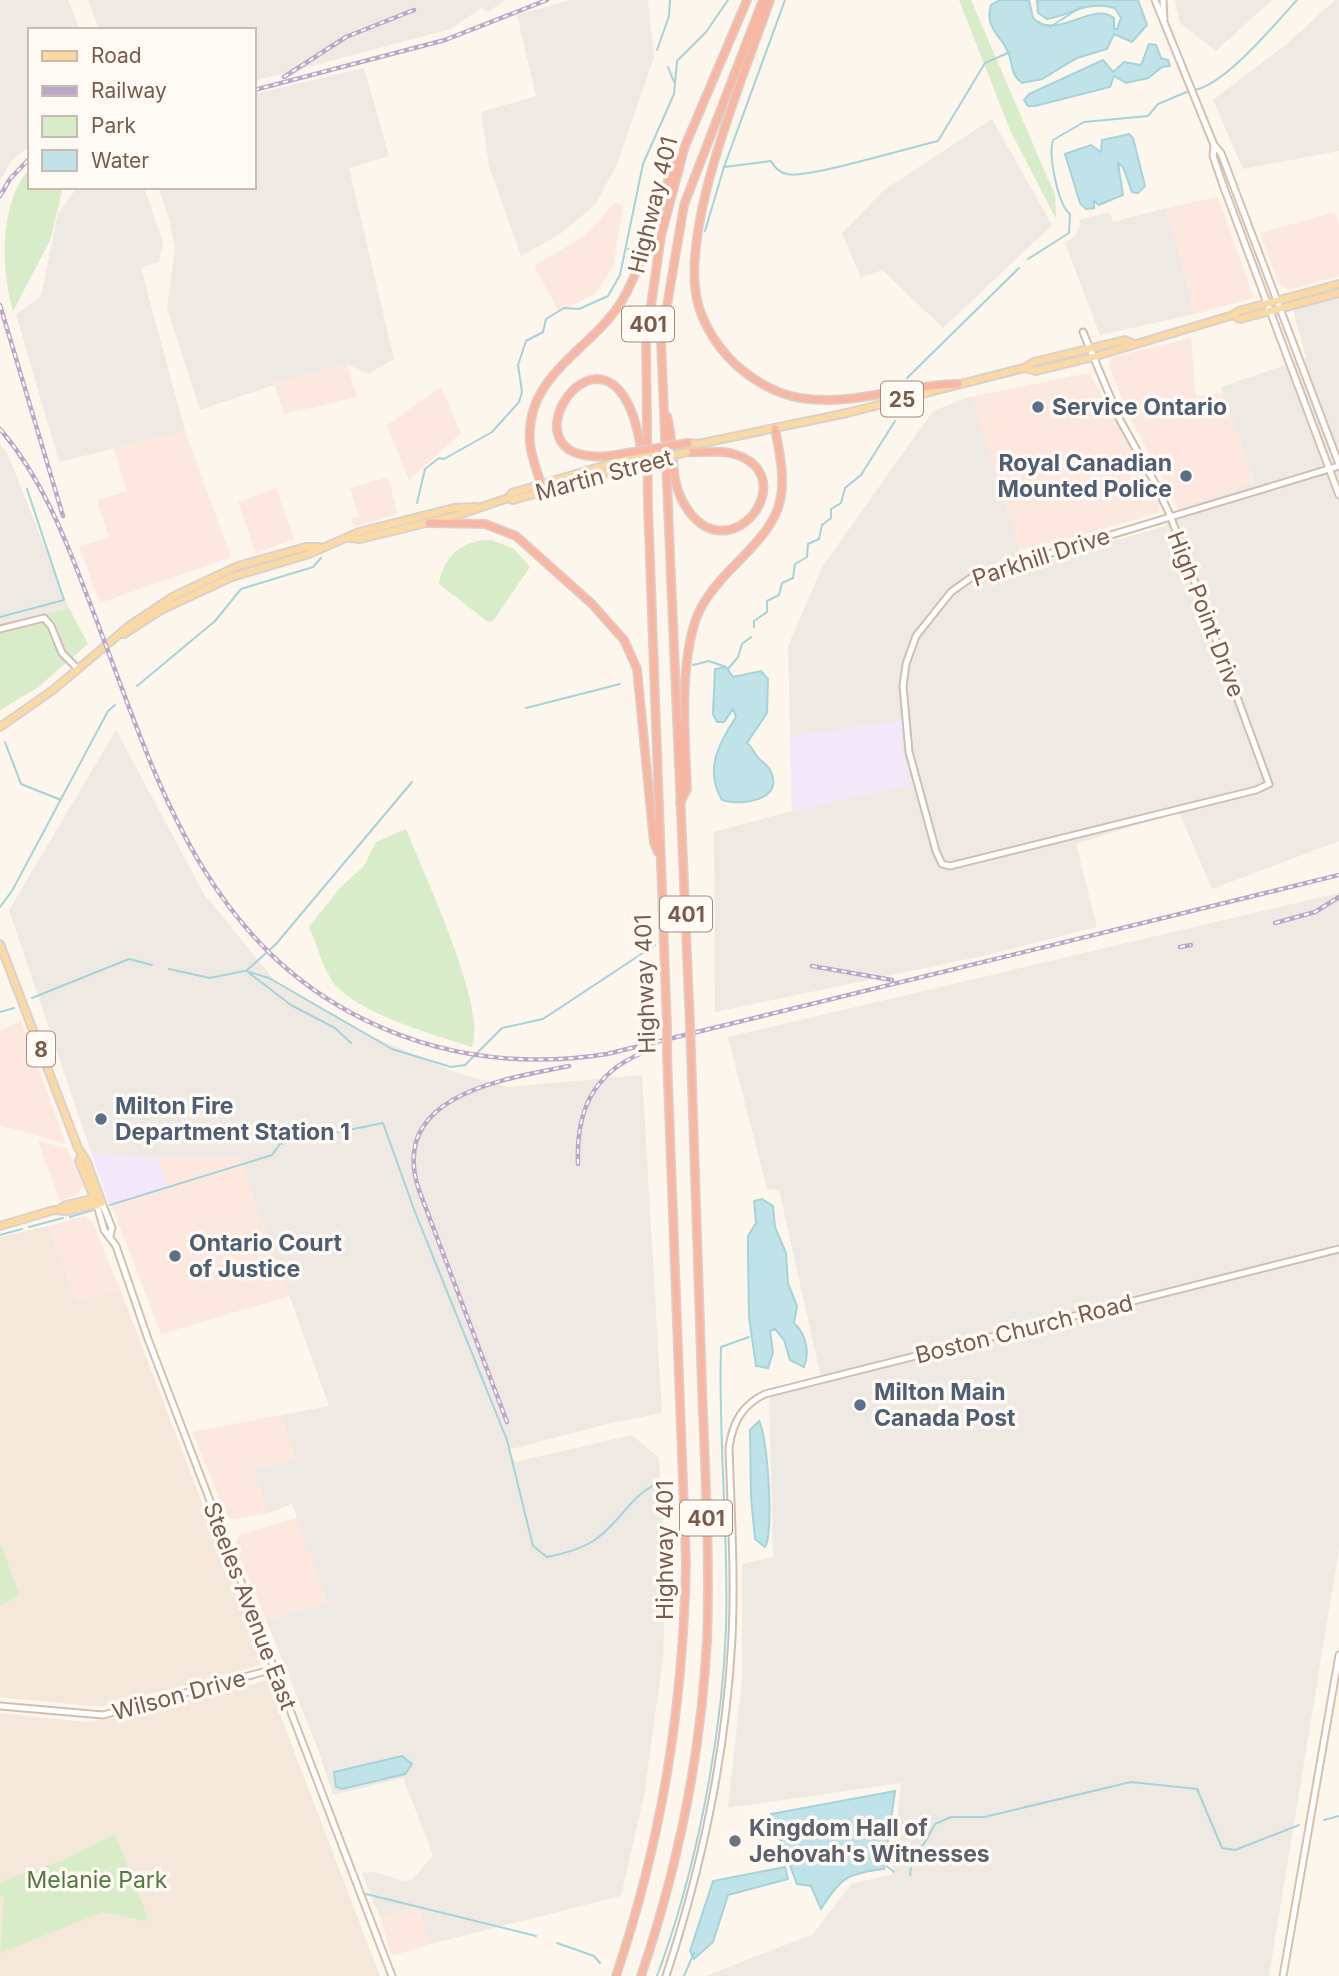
<svg xmlns="http://www.w3.org/2000/svg" width="1339" height="1976" font-family="Inter,sans-serif">
  <style>
    .residential { fill: #f5e8da }
    .commercial { fill: #fde8e0 }
    .industrial { fill: #efe9e4 }
    .education { fill: #f3e8fa }
    .green { fill: #d8ecc9 }
    .water { fill: #bfe3e8; stroke: #a5d3da; stroke-width: 2 }
    .lines { fill: none; stroke-linecap: round; stroke-linejoin: round }
    .stream { stroke: #a5d3da; stroke-width: 2 }
    .tertiary-casing { stroke: #d1beb0; stroke-width: 9 }
    .secondary-casing { stroke: #d6c0b0; stroke-width: 9 }
    .primary-casing { stroke: #dad1cd; stroke-width: 10 }
    .motorway-casing { stroke: #dad1cd; stroke-width: 10 }
    .tertiary { stroke: #fff; stroke-width: 5 }
    .secondary { stroke: #fff; stroke-width: 5 }
    .primary { stroke: #fbd9a5; stroke-width: 6 }
    .motorway { stroke: #f7b7a3; stroke-width: 7 }
    .rail-casing { stroke: #b9a8c9; stroke-width: 4.5 }
    .rail { stroke: #fffaf3; stroke-width: 2; stroke-dasharray: 5; stroke-linecap: butt }
    .primary-bridge-casing { stroke: #dad1cd; stroke-width: 10; stroke-linecap: butt }
    .motorway-bridge-casing { stroke: #dad1cd; stroke-width: 10; stroke-linecap: butt }
    .primary-bridge { stroke: #fbd9a5; stroke-width: 6 }
    .motorway-bridge { stroke: #f7b7a3; stroke-width: 7 }
    .service-dot { fill: #5c6f8a; stroke: #fffaf3; stroke-width: 2.5 }
    .worship-dot { fill: #6b7280; stroke: #fffaf3; stroke-width: 2.5 }
    .labels { text-anchor: middle; dominant-baseline: central; stroke-width: 7; stroke-linejoin: round; paint-order: stroke }
    .shield { fill: #fffaf3; stroke: #a28b7f; stroke-width: 2 }
    .shield-label { font-size: 21px; font-weight: bold; fill: #7a5c4d }
    .street-label { font-size: 23px; fill: #7a5c4d; stroke: #fffaf3 }
    .service-label { font-size: 23px; font-weight: bold; fill: #4e5e75; stroke: #fffaf3; text-anchor: start }
    .worship-label { font-size: 23px; font-weight: bold; fill: #5b616d; stroke: #fffaf3; text-anchor: start }
    .park-label { font-size: 23px; fill: #537a41; stroke: #fffaf3 }
  </style>
  <rect width="100%" height="100%" fill="#fdf6ec"/>
  <path class="residential" d="M48,1226L76,1301L120,1289L242,1607L261,1665L101,1707L0,1697V1606L20,1595L0,1542V1237Z
    M267,1680L380,1976H0V1713L87,1722L130,1716Z"/>
  <path class="commercial" d="M1218,197L1254,298L1195,314L1166,208Z
    M615,202L623,206L613,267L595,294L559,312L534,266L586,235Z
    M1335,212L1339,224V276L1289,290L1279,284L1260,233Z
    M1191,338L1196,396L1223,393L1255,482L1178,509L1127,412L1108,362L1113,357Z
    M347,364L357,397L284,414L274,383Z
    M1089,373L1146,473L1160,504L1159,512L1087,534L1019,550L971,397Z
    M441,387L461,433L409,480L387,425Z
    M185,431L231,557L100,603L79,546L109,538L97,500L127,491L114,449Z
    M388,477L398,514L354,527L351,519L358,516L350,488Z
    M276,488L294,539L256,553L238,502Z
    M21,1020L66,1144L0,1125V1031Z
    M38,1141L67,1148L84,1187L74,1196L60,1201Z
    M91,1152L150,1158H240L290,1296L161,1334Z
    M84,1216L93,1222L120,1289L76,1301L48,1226Z
    M281,1415L296,1459L253,1470L269,1513L232,1519L227,1516L192,1432Z
    M298,1517L328,1603L266,1620L235,1545L239,1535Z
    M418,1906L430,1944L392,1956L380,1918Z"/>
  <path class="industrial" d="M0,0H68L80,30H30V146L10,162L0,181Z
    M88,0H505L488,12L481,8L451,29L254,81V30H99Z
    M571,0H648L654,57L617,164L595,205L560,234L521,256L489,166L481,112L536,96L517,15Z
    M1175,0H1272L1216,51L1180,23Z
    M1335,0H1339V151L1243,169L1213,100L1288,43Z
    M364,68L389,156L349,168L394,359L368,374L347,364L274,383V385L200,410L167,308L175,250L169,218L158,187H254V94Z
    M992,119L1052,225L943,328L882,270L861,278L842,233L884,190Z
    M81,187H144L163,242L159,262L141,268L185,431L59,462L16,314L41,297L58,213L76,189Z
    M1166,208L1195,314L1100,335L1065,243L1075,236L1080,226L1079,220L1110,212L1113,222Z
    M1339,298V841L1212,889L1179,812L1076,844L1097,927L987,955L715,1012L714,832L792,811L788,646L822,567L933,411L971,396L1025,567L1165,526L1178,509L1255,482L1221,387L1306,358L1293,310Z
    M0,444L8,455L69,608L0,625Z
    M116,730L204,894L276,982L357,1030L452,1071L507,1087L642,1075L662,1413L607,1424L508,1450L515,1462L632,1435L659,1458L666,1572L663,1658L644,1796L621,1896L430,1944L418,1906L380,1918L362,1873L374,1872L405,1881L413,1879L433,1855L403,1778L333,1795L318,1749L266,1620L328,1603L292,1504L269,1513L253,1470L296,1459L281,1415L329,1406L240,1158H150L91,1152L9,910Z
    M1339,893V1549L1269,1976H706L813,1934L851,1884L892,1874L901,1783L728,1808L742,1681V1564L773,1557L769,1395L822,1382L779,1190L767,1189L728,1037Z"/>
  <path class="education" d="M902,720V744L911,782L909,785L792,811L790,737Z
    M91,1152L159,1160L168,1187L110,1206Z"/>
  <path class="green" d="M959,0H971L1055,195L1056,219L1010,130Z
    M30,168V187H63L50,241L13,311C0,266 0,202 30,168Z
    M492,540L514,549L530,567L493,621L488,622L439,584C443,556 464,539 492,540Z
    M69,608L88,644L37,688L0,710V625Z
    M406,829C424,875 487,1005 472,1047C434,1035 364,1015 337,987C324,973 317,944 309,927L339,889L364,866L376,842Z
    M0,1542L20,1595L0,1606Z
    M115,1834L148,1918L144,1921L103,1912L0,1953L4,1896H0V1882L63,1860Z"/>
  <path class="water" d="M1000,0H1029L1033,18C1056,42 1093,0 1114,18V29H1117L1121,18L1115,8C1086,0 1072,15 1047,19L1038,13L1037,0H1138L1147,25L1132,42L1114,34L1107,49L1077,58L1042,79L1022,83C1009,73 1014,65 1008,52C1001,35 984,28 991,5Z
    M1149,44L1156,45L1161,58L1168,60L1170,66L1162,67L1148,78L1126,83L1114,76L1110,87L1035,106H1028L1024,100L1029,94L1103,60L1113,72L1124,62L1141,65Z
    M1129,134L1133,138L1145,186L1138,193L1132,192L1123,167L1118,163L1123,195L1099,205L1094,201V208L1086,209L1080,203L1065,154L1091,145L1101,152L1102,140Z
    M726,667L733,677L761,671L768,679L767,713L747,743C753,747 752,750 756,755C761,762 768,764 771,772C784,801 740,806 722,800C704,770 719,743 736,717L733,709L724,722H717L713,714L715,669Z
    M762,1199L773,1206L775,1227L786,1253L788,1283L797,1306L794,1323C806,1334 810,1352 804,1367L790,1360L784,1340L775,1329L770,1331L773,1352L768,1368L756,1366L749,1317L748,1255V1236L756,1223L754,1201Z
    M759,1421C768,1436 774,1536 765,1547L755,1539L751,1497L750,1430Z
    M402,1756L412,1764L405,1774L342,1789L336,1787L334,1772Z
    M895,1791L884,1869C848,1873 840,1878 821,1909L811,1886L797,1884L771,1814Z
    M785,1867L788,1879L728,1895L713,1942L694,1959L690,1951L713,1881Z"/>
  <g class="lines">
    <path class="stream" d="M1050,27L1081,7
      M657,50L669,16L670,0
      M668,67L674,82
      M1194,90C1225,85 1275,24 1297,0
      M724,167L771,161C774,167 780,173 787,174C806,179 912,147 938,141L985,63L1010,52
      M705,231L724,167L785,0
      M628,249L636,248
      M1028,259L1069,233L1070,214C1058,205 1048,155 1053,140L1084,122L1148,116L1158,104L1189,91
      M907,378L1019,268
      M417,503L425,469L439,458L444,459L492,432L519,402L522,392L518,365L526,341L543,332L546,319L564,308L579,309L608,296L620,275L643,164L674,94L677,61L706,32L728,0
      M0,617L64,600L27,489
      M754,627V621L767,612V601L779,595L782,583L793,578L795,564L807,557L808,544L819,539L822,525L831,518V509L841,503L845,488L861,475L895,421
      M693,665L709,661L726,667
      M728,669L738,657L742,644L751,637
      M137,686L215,621L241,589L313,567L321,558
      M526,708L620,684
      M5,742L21,784L61,800
      M412,782L276,944L246,971L269,978L392,1049L451,1067L465,1065L502,1028L543,1019L655,945
      M0,907L12,891L108,711L115,705
      M169,969L210,978L244,971
      M249,973L291,1005L335,1028L351,1043
      M32,998L129,959L152,965
      M0,1012L14,1008
      M110,1205L272,1155L280,1144L383,1123L415,1212L507,1440L533,1546L547,1557C562,1554 579,1550 593,1541C622,1523 633,1487 669,1480
      M70,1217L93,1210
      M29,1227L63,1218
      M0,1235L22,1229
      M1324,1820L1339,1816
      M912,1853L924,1844L935,1824L951,1817H984L1131,1782L1197,1789L1222,1848L1235,1850L1299,1825
      M884,1864L894,1872
      M910,1875L911,1868
      M366,1894L536,1936
      M557,1943L594,1956L600,1963
      M657,1976C696,1872 722,1738 726,1628C729,1533 718,1440 721,1347L749,1337
      M684,1976L694,1953"/>
    <defs>
      <path id="tertiary" d="M1083,332L1120,420L1155,483L1170,515L1269,784L1256,790L950,866L942,864L936,851L909,752L903,686L906,664L916,636L951,592L972,577L1339,466
        M0,629L44,618L51,626L62,653L78,669
        M0,1706L103,1715L274,1669
        M666,1976C702,1867 726,1753 732,1638C735,1574 731,1510 729,1447C733,1422 742,1405 765,1394L1339,1249"/>
      <path id="secondary" d="M1155,0L1214,145L1221,153L1339,464
        M1163,0L1164,20
        M1214,146L1213,156L1224,188L1339,495
        M102,1203L112,1228L110,1236
        M97,1205L104,1230L116,1246L148,1339L392,1976
        M1283,1976L1339,1655"/>
      <path id="primary" d="M1233,315L1240,319L1339,293
        M1024,368L1036,371L1093,357L1233,315L1239,311L1339,284
        M688,443L698,444L847,413L1024,368L1034,362L1125,340L1132,343
        M508,498L513,500L628,467
        M350,538L360,539L455,516L508,498L512,493L627,459
        M124,634L161,610L232,577L309,554L359,532L454,508L476,507
        M0,727L53,690L129,626L174,596L238,566L306,547H319
        M0,944L78,1148L86,1160L102,1203L68,1211L54,1210L0,1226
        M82,1155L79,1161L97,1205
        M58,1210L66,1205L96,1198"/>
      <path id="motorway" d="M770,0C744,75 688,208 695,286C697,315 714,344 735,364C753,380 776,394 800,398C854,407 905,384 958,384
        M667,416C675,444 669,474 682,500C725,583 811,473 730,453C717,450 701,453 687,452
        M627,453C473,486 617,269 642,456
        M541,484C537,471 531,456 530,443C524,374 593,350 623,299C648,255 655,203 678,159
        M429,523L485,524L516,536L592,604L624,640L637,669L654,843L658,852
        M680,803L687,789C685,738 679,668 696,619C703,600 716,585 729,571C782,518 791,504 775,429
        M690,1025L661,341L684,205L763,0
        M667,1027L648,505L646,340L661,236L685,146L747,0
        M616,1976C662,1839 683,1708 686,1563L667,1055
        M641,1976C678,1867 701,1755 707,1640C710,1556 705,1471 702,1386C699,1275 695,1164 691,1053"/>
    </defs>
    <use href="#tertiary" class="tertiary-casing"/>
    <use href="#secondary" class="secondary-casing"/>
    <use href="#primary" class="primary-casing"/>
    <use href="#motorway" class="motorway-casing"/>
    <use href="#tertiary" class="tertiary"/>
    <use href="#secondary" class="secondary"/>
    <use href="#primary" class="primary"/>
    <use href="#motorway" class="motorway"/>
    <defs>
      <path id="rail" d="M284,77L346,37L414,10
        M254,90L445,40L547,0
        M0,196L10,179L30,158
        M0,305L63,516
        M0,429C41,477 64,535 86,593C151,758 192,935 365,1020C441,1057 524,1067 607,1054L1339,875
        M1275,923L1315,912L1339,897
        M1180,947L1191,945
        M812,966L892,980
        M578,1164C576,1112 592,1074 642,1053
        M507,1422L419,1190C387,1095 504,1079 569,1066"/>
    </defs>
    <use href="#rail" class="rail-casing"/>
    <use href="#rail" class="rail"/>
    <defs>
      <path id="primary-bridge" d="M627,459L655,451
        M628,467L687,452"/>
      <path id="motorway-bridge" d="M627,453L688,443
        M690,1025L691,1053
        M667,1027V1055"/>
    </defs>
    <use href="#primary-bridge" class="primary-bridge-casing"/>
    <use href="#motorway-bridge" class="motorway-bridge-casing"/>
    <use href="#primary-bridge" class="primary-bridge"/>
    <use href="#motorway-bridge" class="motorway-bridge"/>
  </g>
  <g class="service-dot">
    <circle cx="1038" cy="407" r="7"/>
    <circle cx="1186" cy="476" r="7"/>
    <circle cx="101" cy="1119" r="7"/>
    <circle cx="175" cy="1256" r="7"/>
    <circle cx="860" cy="1405" r="7"/>
  </g>
  <circle class="worship-dot" cx="735" cy="1841" r="7"/>
  <g class="labels">
    <g class="shield">
      <rect x="622" y="306.5" width="52" height="35" rx="5"/>
      <rect x="881" y="381.5" width="42" height="35" rx="5"/>
      <rect x="660" y="896.5" width="52" height="35" rx="5"/>
      <rect x="27" y="1031.5" width="28" height="35" rx="5"/>
      <rect x="680" y="1500.5" width="52" height="35" rx="5"/>
    </g>
    <g class="shield-label">
      <text x="648" y="324">401</text>
      <text x="902" y="399">25</text>
      <text x="686" y="914">401</text>
      <text x="41" y="1049">8</text>
      <text x="706" y="1518">401</text>
    </g>
    <g class="street-label">
      <text transform="translate(653 205) rotate(-76)">Highway 401</text>
      <text transform="translate(604 475) rotate(-15)">Martin Street</text>
      <text transform="translate(1041 557) rotate(-18)">Parkhill Drive</text>
      <text transform="translate(1206 614) rotate(69)">High Point Drive</text>
      <text transform="translate(645 984) rotate(-92)">Highway 401</text>
      <text transform="translate(1024 1329) rotate(-14)">Boston Church Road</text>
      <text transform="translate(665 1550) rotate(-90)">Highway 401</text>
      <text transform="translate(250 1606) rotate(69)">Steeles Avenue East</text>
      <text transform="translate(179 1695) rotate(-15)">Wilson Drive</text>
    </g>
    <g class="service-label">
      <text x="1052" y="407">Service Ontario</text>
      <text x="1172" y="463" text-anchor="end">Royal Canadian<tspan x="1172" dy="26">Mounted Police</tspan></text>
      <text x="115" y="1106">Milton Fire<tspan x="115" dy="26">Department Station 1</tspan></text>
      <text x="189" y="1243">Ontario Court<tspan x="189" dy="26">of Justice</tspan></text>
      <text x="874" y="1392">Milton Main<tspan x="874" dy="26">Canada Post</tspan></text>
    </g>
    <g class="worship-label">
      <text x="749" y="1828">Kingdom Hall of<tspan x="749" dy="26">Jehovah's Witnesses</tspan></text>
    </g>
    <g class="park-label">
      <text x="97" y="1880">Melanie Park</text>
    </g>
  </g>
  <rect x="28" y="28" width="228" height="161" fill="#fffaf3" stroke="#cabbb1" stroke-width="2"/>
  <rect x="42" y="51" width="35" height="10" fill="#fbd9a5" stroke="#cabbb1" stroke-width="2"/>
  <text x="91" y="63" font-size="21" fill="#7a5c4d">Road</text>
  <rect x="42" y="86" width="35" height="10" fill="#b9a8c9" stroke="#cabbb1" stroke-width="2"/>
  <text x="91" y="98" font-size="21" fill="#7a5c4d">Railway</text>
  <rect x="42" y="116" width="35" height="21" fill="#d8ecc9" stroke="#cabbb1" stroke-width="2"/>
  <text x="91" y="133" font-size="21" fill="#7a5c4d">Park</text>
  <rect x="42" y="150" width="35" height="21" fill="#bfe3e8" stroke="#cabbb1" stroke-width="2"/>
  <text x="91" y="168" font-size="21" fill="#7a5c4d">Water</text>
</svg>
